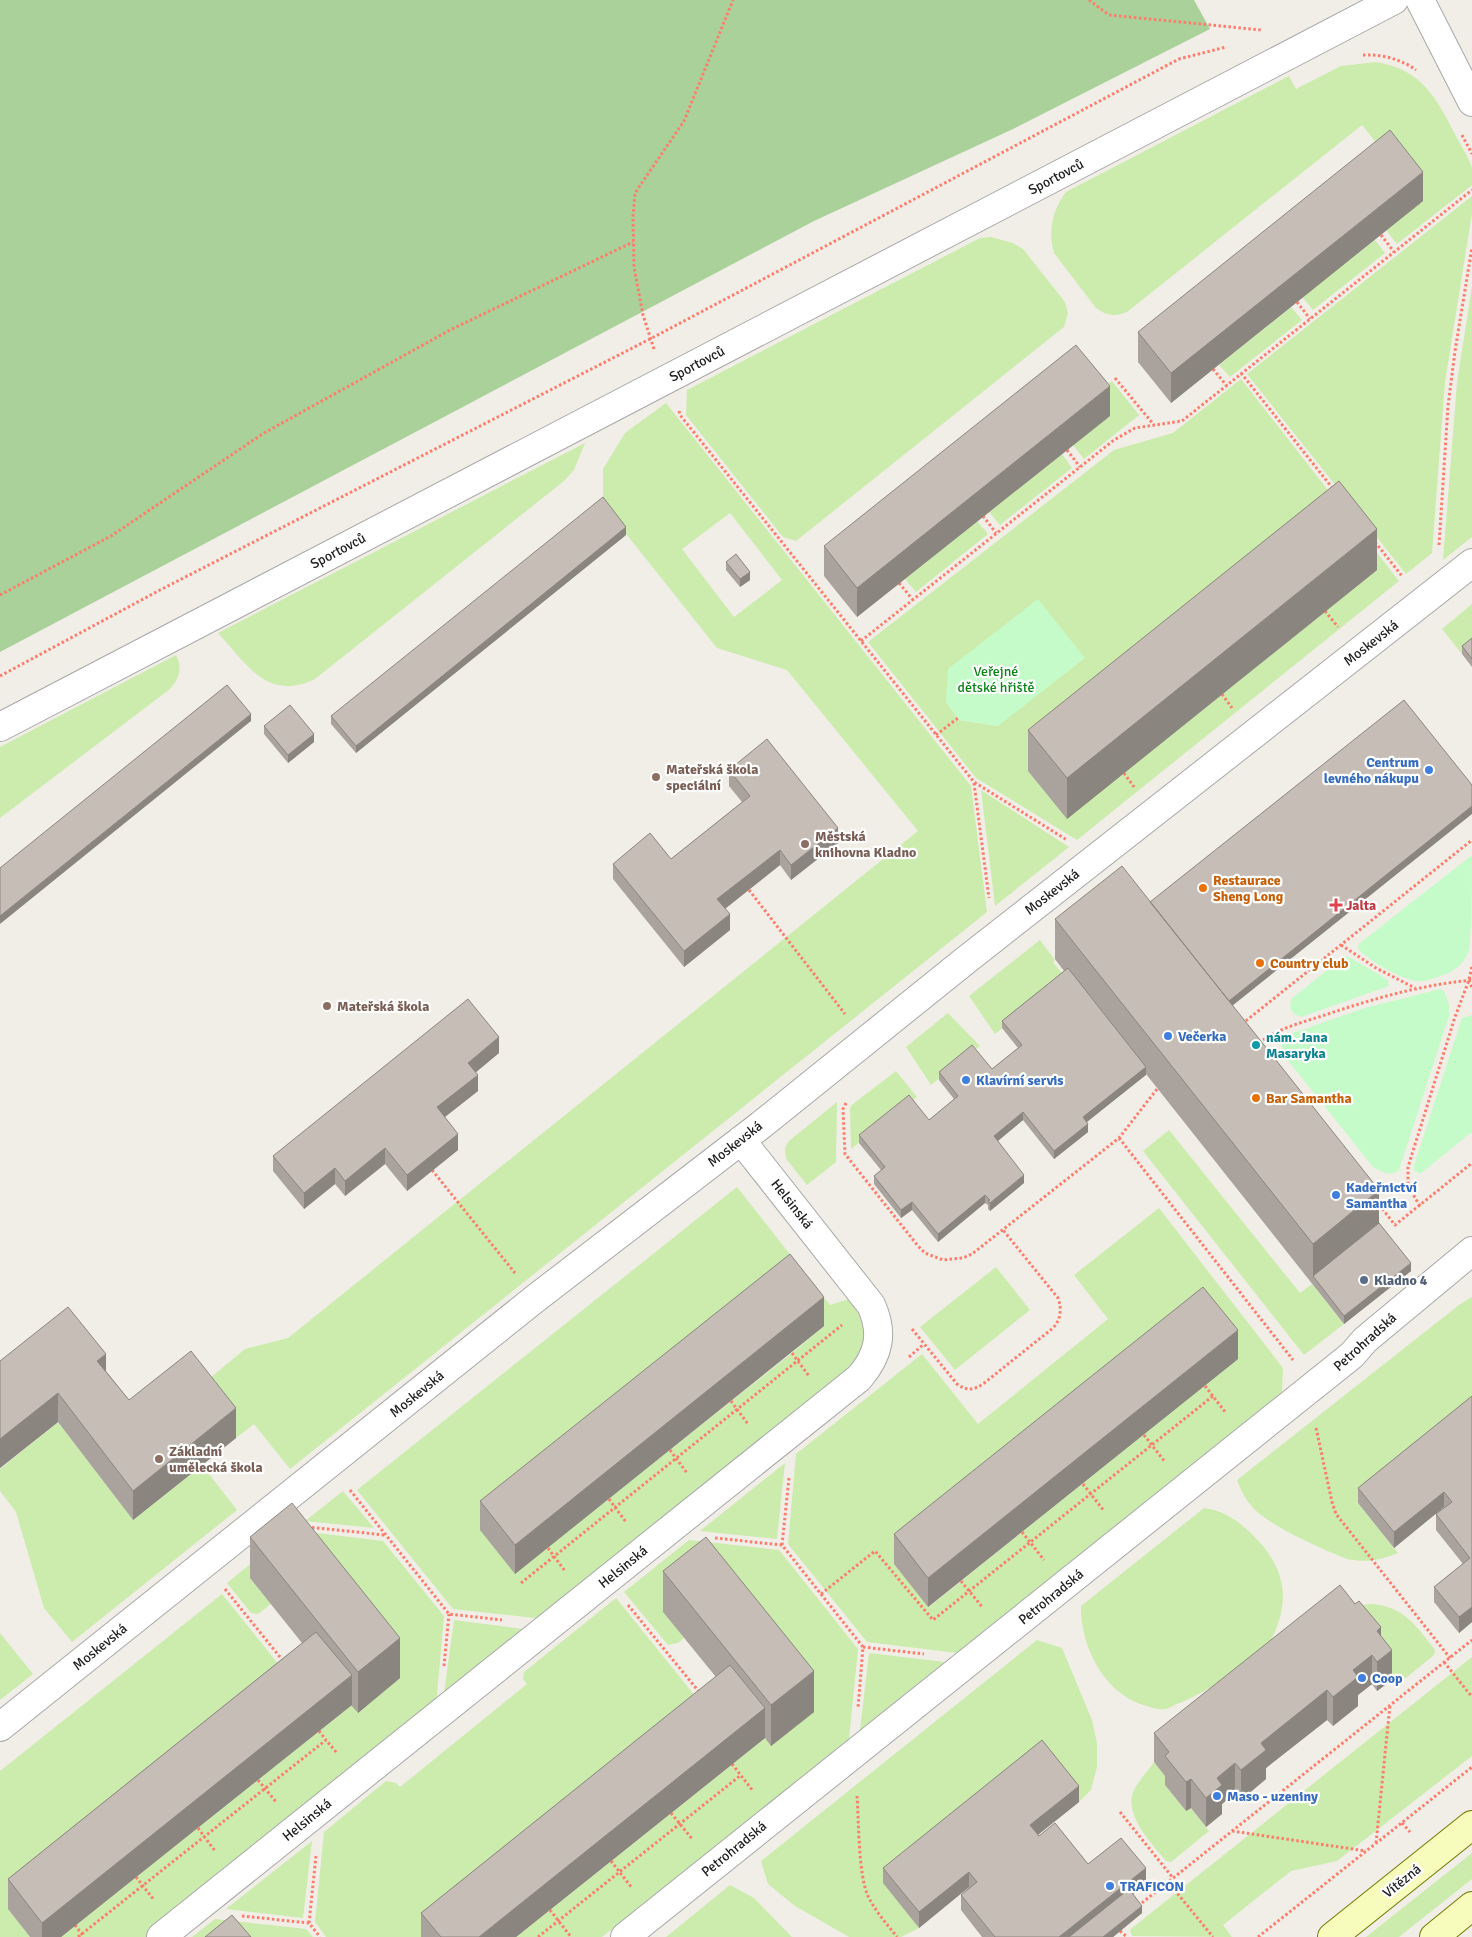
<svg xmlns="http://www.w3.org/2000/svg" width="1472" height="1937" font-family="Signika,sans-serif">
  <style>
    .grass { fill: #cbecad; fill-rule: evenodd }
    .forest { fill: #abd19b }
    .park { fill: #c5fbc9 }
    .lines { fill: none; stroke-linecap: round; stroke-linejoin: round }
    .street-casing { stroke: #a8a8a8; stroke-width: 30 }
    .secondary-casing { stroke: #6f7d02; stroke-width: 30 }
    .path { stroke: #fd7d6d; stroke-width: 3; stroke-dasharray: 2.5 2.5; stroke-linecap: butt }
    .street { stroke: #fff; stroke-width: 28 }
    .secondary { stroke: #f7fbbb; stroke-width: 28 }
    .wall { fill: #aaa39d }
    .shaded-wall { fill: #8b857f }
    .building { fill: #c6beb6; stroke: #8b857f }
    .shop-dot { fill: #3f7fe0; stroke: #fff; stroke-width: 2 }
    .education-dot { fill: #8d6e63; stroke: #fff; stroke-width: 2 }
    .food-dot { fill: #e8710a; stroke: #fff; stroke-width: 2 }
    .health-dot { fill: #e0444e; stroke: #fff; stroke-width: 2 }
    .culture-dot { fill: #0f9aa8; stroke: #fff; stroke-width: 2 }
    .service-dot { fill: #5c6f8a; stroke: #fff; stroke-width: 2 }
    .labels { text-anchor: middle; dominant-baseline: central; stroke-width: 4.5; stroke-linejoin: round; paint-order: stroke }
    .street-label { font-size: 14px; fill: #212121; stroke: #fff }
    .park-label { font-size: 14px; fill: #098415; stroke: #fff }
    .shop-label { font-size: 14px; font-weight: bold; fill: #366cbe; stroke: #fff; text-anchor: start }
    .education-label { font-size: 14px; font-weight: bold; fill: #785e54; stroke: #fff; text-anchor: start }
    .food-label { font-size: 14px; font-weight: bold; fill: #c56008; stroke: #fff; text-anchor: start }
    .health-label { font-size: 14px; font-weight: bold; fill: #be3a42; stroke: #fff; text-anchor: start }
    .culture-label { font-size: 14px; font-weight: bold; fill: #0d838f; stroke: #fff; text-anchor: start }
    .service-label { font-size: 14px; font-weight: bold; fill: #4e5e75; stroke: #fff; text-anchor: start }
  </style>
  <rect width="100%" height="100%" fill="#f1eee7"/>
  <path class="grass" d="M1376,62C1422,70 1435,96 1455,134C1460,145 1470,158 1472,169C1472,174 1472,180 1472,185L1397,244L1386,230L1423,201L1362,125L1127,312C1116,317 1106,316 1096,308L1054,253C1048,231 1052,211 1066,192L1289,76L1296,89L1341,66Z
    M1472,196V213L1445,382L1432,553L1406,574L1247,374Z
    M991,237L1013,243L1023,249L1065,302L1068,313L1064,327L796,541L783,537L686,415L687,390L980,238Z
    M1375,240L1385,253L1313,310L1302,297Z
    M1472,286V537L1443,560L1457,382Z
    M1291,307L1302,320L1230,377L1219,365Z
    M1241,379L1399,581L1077,840L976,778L868,642L1114,450L1173,433ZM946,702L998,726L959,720Z
    M1112,381L1139,415L1084,459L1073,445L1110,416L1093,396Z
    M666,403L971,786L987,912L290,1469L254,1424L236,1438L198,1388L245,1349L288,1338L918,831L787,670L717,648L603,505V469L625,433ZM730,513L782,580L734,617L682,549Z
    M585,443L574,470L564,481L315,679C267,702 247,664 218,633Z
    M1062,454L1072,468L1000,525L989,512Z
    M977,521L988,534L916,592L905,579Z
    M1472,604V646L1462,654L1442,629Z
    M176,655C183,668 179,679 170,689L0,818V747Z
    M981,790L1069,847L995,906Z
    M1040,940L1055,960L1053,962L1066,978L995,1034L969,996Z
    M948,1013L980,1046L931,1085L906,1047Z
    M896,1071L917,1097L851,1149L850,1108L853,1104Z
    M837,1102L836,1162L807,1185L787,1160C784,1153 784,1148 789,1141Z
    M1169,1130L1300,1293L1312,1284L1344,1324L1304,1355L1143,1151Z
    M737,1187L830,1305L855,1297L868,1329L860,1362L543,1619L453,1609L357,1490ZM824,1326L792,1353L578,1523Z
    M1159,1208L1283,1368L1282,1392L957,1653L867,1642L788,1544L796,1454L922,1354L978,1424L1108,1319L1074,1275ZM1237,1359L929,1607L894,1564Z
    M996,1267L1030,1310L955,1370L920,1327Z
    M1472,1297V1412L1358,1503L1398,1553C1381,1560 1366,1563 1347,1559C1320,1548 1276,1529 1255,1510C1247,1502 1241,1491 1237,1480L1459,1305Z
    M58,1422L133,1520L202,1465L237,1510L72,1642L44,1608L16,1512L0,1491V1469Z
    M785,1463L777,1539L700,1531Z
    M343,1491L374,1528L305,1521Z
    M1204,1508C1229,1511 1246,1527 1263,1546C1281,1568 1288,1593 1279,1620C1277,1628 1273,1638 1268,1644C1257,1655 1241,1665 1229,1674C1212,1688 1199,1694 1180,1703C1175,1704 1170,1708 1166,1709C1160,1710 1152,1708 1147,1706C1105,1696 1080,1646 1081,1606Z
    M292,1530L383,1541L444,1616L436,1706L146,1937H61L352,1705L358,1713L400,1678L250,1578L271,1604L258,1614L251,1613L227,1583Z
    M689,1540L779,1550L858,1649L849,1739L602,1937H516L765,1738L771,1745L663,1611L684,1638L678,1643L668,1645L624,1592Z
    M222,1594L292,1681L8,1909L30,1937H0V1771Z
    M616,1598L708,1712L428,1937H326L315,1922L324,1832L386,1781L396,1783L400,1787L527,1684L523,1679L524,1672Z
    M1372,1604C1405,1607 1416,1626 1435,1650L1434,1655L1397,1685L1392,1680L1361,1605Z
    M454,1620L531,1630L443,1700Z
    M0,1633L33,1674L0,1700Z
    M1037,1640L1062,1648L1092,1720L1097,1743V1767L1091,1790L1079,1802L1042,1756L884,1883L919,1928L901,1937H849L795,1906L768,1884L761,1861Z
    M869,1653L945,1662L860,1730Z
    M1472,1657V1756L1337,1861L1291,1871L1223,1925L1232,1937L1132,1936L1130,1930L1132,1928Z
    M1154,1762L1169,1781L1165,1785L1186,1811L1191,1808L1209,1831L1171,1862L1166,1861C1152,1844 1121,1813 1135,1788C1140,1779 1148,1771 1154,1762Z
    M312,1841L303,1918L226,1909Z
    M1472,1853V1879L1399,1937H1366Z
    M730,1885L754,1898L792,1937H666Z
    M215,1919L306,1929L313,1937H192Z"/>
  <path class="forest" d="M0,0H1194L1210,29L1013,129L814,221L0,652Z"/>
  <path class="park" d="M1038,599L1085,658L998,726L959,720L946,702L948,669Z
    M1472,855C1472,880 1472,928 1469,950C1462,969 1449,974 1431,979C1426,980 1422,982 1416,981C1397,977 1373,963 1359,950L1358,946L1360,943Z
    M1345,956L1349,957L1388,980L1389,986L1301,1017L1294,1014L1290,1008L1291,999Z
    M1440,989L1444,991L1449,1004V1016L1399,1170C1391,1177 1381,1172 1373,1167L1282,1053V1043L1287,1035L1365,1008Z
    M1472,1015V1132L1420,1174L1414,1170V1165L1462,1018Z"/>
  <g class="lines">
    <defs>
      <path id="street" d="M1420,0L1472,102
        M0,727L1394,0
        M0,1727L536,1298L761,1125L966,960L1472,563
        M161,1937L859,1378C879,1355 884,1333 871,1305L741,1140
        M625,1937L1352,1355L1365,1340L1472,1251"/>
      <path id="secondary" d="M1332,1937L1472,1825
        M1434,1937L1472,1906"/>
    </defs>
    <use href="#street" class="street-casing"/>
    <use href="#secondary" class="secondary-casing"/>
    <path class="path" d="M1089,0L1109,15L1262,30
      M1363,55C1381,54 1401,59 1416,70
      M1462,135L1472,154
      M1381,235L1394,252
      M1297,302L1310,319
      M654,349L643,315L634,267L633,217L635,193L684,121L733,0
      M1213,369L1227,386
      M1241,373L1334,490
      M1115,378L1154,425
      M679,411L680,415L974,782L1067,840
      M1067,450L1080,467
      M983,516L996,533
      M1375,542L1402,576
      M1439,545L1448,406L1455,351L1472,247
      M899,583L913,600
      M0,595L111,536L264,433L450,330L633,242
      M1325,611L1338,627
      M861,641L1114,440L1135,428L1182,421L1472,190
      M0,676L160,590L650,339L1179,59L1226,47
      M1222,694L1232,708
      M936,735L958,718
      M1124,773L1134,787
      M974,783L989,898
      M749,890L845,1014
      M1341,945L1376,968L1415,988
      M1469,980L1472,988
      M1242,1024L1472,840
      M1259,1043C1277,1029 1300,1023 1322,1016C1372,999 1420,985 1472,980
      M846,1103L843,1109L845,1154L918,1246L925,1253L943,1260L963,1258L972,1254L1119,1138L1157,1089
      M1119,1138L1293,1360
      M432,1170L515,1273
      M1376,1201L1395,1225L1472,1163
      M1420,1206L1408,1186V1167L1455,1017L1469,980L1472,966
      M912,1329L957,1384C966,1391 974,1390 983,1384L1053,1328C1061,1319 1062,1309 1058,1298L1003,1230
      M792,1353L809,1376
      M909,1357L924,1344
      M1205,1386L1226,1413
      M731,1401L748,1424
      M1316,1428L1332,1502L1336,1514L1450,1658
      M1144,1435L1165,1462
      M670,1450L687,1473
      M789,1478L782,1545L863,1647L858,1708
      M1083,1484L1104,1511
      M350,1490L449,1614L502,1620
      M609,1499L626,1522
      M307,1527L385,1535
      M1022,1532L1044,1560
      M715,1538L782,1545
      M548,1548L565,1571
      M961,1581L983,1608
      M521,1583L842,1325
      M225,1589L284,1662
      M821,1594L875,1551L933,1620L1213,1396
      M628,1605L700,1693
      M863,1647L924,1654
      M1444,1662L1472,1697
      M444,1666L449,1614
      M319,1731L326,1740
      M732,1764L753,1791
      M258,1780L277,1803
      M857,1796C859,1823 858,1873 868,1896C875,1911 887,1924 897,1937
      M1120,1812L1173,1878
      M671,1813L693,1840
      M1402,1823L1410,1832
      M198,1828L215,1851
      M1232,1831L1366,1851
      M1376,1843L1390,1705
      M611,1861L632,1888
      M136,1877L154,1900
      M1168,1882L1213,1937
      M1138,1906L1472,1640
      M550,1910L571,1937
      M242,1916L309,1923L320,1937
      M309,1923L316,1856
      M75,1925L84,1937
      M1120,1931L1127,1937
      M78,1937L326,1740L337,1753
      M538,1937L741,1775
      M1258,1937L1472,1767"/>
    <use href="#street" class="street"/>
    <use href="#secondary" class="secondary"/>
  </g>
  <path class="wall" d="M1423,201L1171,403L1138,362V332Z
    M1110,416L857,617L824,576V546Z
    M626,535L356,753L331,724V716Z
    M726,562L750,580L740,587L726,570Z
    M1377,570L1067,819L1028,771V730Z
    M1472,638V667L1462,654V646Z
    M264,726L314,742L288,763L264,734Z
    M729,770L838,843L791,880L780,865L725,909L730,930L684,967L613,879V864L671,859L742,802L729,786Z
    M1055,919L1233,1006L1411,1271L1344,1324L1146,1074L1087,1122L1088,1132L1054,1159L1023,1120L998,1141L1024,1183L990,1211L988,1209V1205L985,1203L938,1242L912,1210L901,1218L874,1184V1176L881,1170L859,1143V1135L929,1120L954,1099L939,1080V1072L992,1069L1018,1048L1002,1028V1021L1064,971L1055,959Z
    M499,1053L475,1072L478,1091L445,1117L458,1150L407,1191L385,1164L345,1196L335,1184L304,1209L273,1171V1156Z
    M824,1326L515,1574L480,1530V1501Z
    M1238,1359L928,1607L894,1564V1534Z
    M0,1361L106,1371L129,1400L236,1438L133,1520L58,1422L0,1468Z
    M1472,1396V1622L1459,1633L1434,1602V1587L1463,1564L1436,1530V1514L1444,1508V1507L1394,1548L1358,1503V1488Z
    M250,1537L400,1678L358,1713L351,1705L61,1937H30L8,1909V1879L302,1643L250,1578Z
    M663,1571L814,1712L771,1746L765,1738L516,1937H421V1913L716,1677L663,1612Z
    M1381,1637L1392,1680L1377,1691L1372,1684L1358,1695V1706L1333,1726L1327,1720L1266,1768V1779L1241,1800L1235,1793L1222,1804V1814L1206,1827L1191,1808L1186,1811L1165,1785V1776L1154,1762V1733Z
    M1079,1802L1038,1835L1088,1864L1146,1884L1133,1894L1142,1913L1113,1937H982L961,1910V1895L969,1887L919,1928L883,1883V1868Z"/>
  <path class="shaded-wall" d="M1423,172V201L1171,403V373Z
    M1110,386V416L857,617V588Z
    M626,527V535L356,753V746Z
    M1377,529V570L1067,819V778Z
    M750,572V580L740,587V579Z
    M251,714V721L0,924V916Z
    M314,734V742L288,763V755Z
    M1472,806V814L1212,1022V1014Z
    M838,828V843L791,880V865Z
    M780,850V865L717,915V899Z
    M730,914V930L684,967V951Z
    M499,1037V1053L468,1079V1063Z
    M1146,1067V1075L1083,1125V1117Z
    M478,1075V1091L437,1123V1107Z
    M1023,1112V1120L994,1144V1136Z
    M1088,1124V1132L1054,1159V1151Z
    M458,1134V1150L407,1191V1175Z
    M385,1148V1164L345,1196V1181Z
    M335,1168V1184L304,1209V1193Z
    M1024,1175V1183L990,1211V1203Z
    M1379,1190V1231L1313,1276V1284V1244Z
    M985,1195V1203L938,1242V1234Z
    M912,1202V1210L901,1218V1210Z
    M1411,1263V1271L1344,1324V1316Z
    M824,1297V1326L515,1574V1545Z
    M1238,1330V1359L928,1607V1578Z
    M106,1354V1383L97,1361Z
    M58,1393V1422L0,1468V1439Z
    M236,1408V1438L133,1520V1491Z
    M1444,1492V1507L1394,1548V1532Z
    M1472,1607V1622L1459,1633V1617Z
    M1381,1627V1657L1377,1631Z
    M400,1638V1678L358,1713V1672Z
    M1392,1650V1680L1377,1691V1662Z
    M1372,1655V1684L1358,1695V1706L1333,1726V1697L1353,1670Z
    M814,1671V1712L771,1746V1705Z
    M352,1675V1705L61,1937H42V1923Z
    M1327,1690V1720L1266,1768V1779L1241,1800V1770L1261,1743Z
    M765,1708V1738L516,1937H479Z
    M1235,1763V1793L1222,1804V1814L1206,1827V1798L1217,1778Z
    M1191,1779V1808L1186,1811V1782Z
    M1079,1786V1802L1030,1841V1825Z
    M1146,1868V1884L1079,1937H1059Z
    M969,1872V1887L919,1928V1912Z
    M1142,1906V1913L1113,1937H1103Z"/>
  <path class="building" d="M1390,130L1423,172L1171,373L1138,332Z
    M1076,345L1110,386L857,588L824,546Z
    M1339,481L1377,529L1067,778L1028,730Z
    M603,497L626,527L356,746L331,716Z
    M736,554L750,572L740,579L726,562Z
    M1472,638V659L1462,646Z
    M227,685L251,714L0,916V868Z
    M1404,700L1472,785V806L1229,1001L1150,902Z
    M290,705L314,734L288,755L264,726Z
    M767,739L838,828L791,865L780,850L717,899L730,914L684,951L613,864L650,833L671,859L750,796L729,770Z
    M1122,866L1379,1190L1313,1244L1055,919Z
    M1068,968L1146,1067L1083,1117L1088,1124L1054,1151L1023,1112L994,1136L1024,1175L990,1203L988,1201L990,1200L985,1195L938,1234L912,1202L901,1210L874,1176L885,1167L859,1135L909,1095L929,1120L958,1096L939,1072L972,1045L992,1069L1022,1045L1002,1021Z
    M468,999L499,1037L468,1063L478,1075L437,1107L458,1134L407,1175L385,1148L345,1181L335,1168L304,1193L273,1156Z
    M1379,1223L1411,1263L1344,1316L1313,1276Z
    M790,1254L824,1297L515,1545L480,1501Z
    M1203,1287L1238,1330L928,1578L894,1534Z
    M68,1307L106,1354L97,1361L129,1400L191,1351L236,1408L133,1491L58,1393L0,1439V1361Z
    M1472,1396V1607L1459,1617L1434,1587L1470,1558L1436,1514L1452,1502L1444,1492L1394,1532L1358,1488Z
    M292,1503L400,1638L358,1672L250,1537Z
    M706,1537L814,1671L771,1705L663,1571Z
    M1340,1585L1355,1604L1359,1601L1381,1627L1377,1631L1392,1650L1377,1662L1372,1655L1353,1670L1358,1677L1333,1697L1327,1690L1261,1743L1266,1750L1241,1770L1235,1763L1217,1778L1222,1785L1206,1798L1191,1779L1186,1782L1165,1756L1169,1752L1154,1733Z
    M316,1632L352,1675L42,1923L8,1879Z
    M730,1665L765,1708L479,1937H441L421,1913Z
    M1042,1740L1079,1786L1030,1825L1039,1836L1055,1823L1088,1864L1121,1838L1146,1868L1059,1937H995L961,1895L977,1882L969,1872L919,1912L883,1868Z
    M1129,1889L1142,1906L1103,1937H1069Z
    M232,1915L251,1937H205Z"/>
  <g class="shop-dot">
    <circle cx="1429" cy="770" r="5"/>
    <circle cx="1168" cy="1036" r="5"/>
    <circle cx="966" cy="1080" r="5"/>
    <circle cx="1336" cy="1195" r="5"/>
    <circle cx="1362" cy="1678" r="5"/>
    <circle cx="1217" cy="1796" r="5"/>
    <circle cx="1110" cy="1886" r="5"/>
  </g>
  <g class="education-dot">
    <circle cx="656" cy="777" r="5"/>
    <circle cx="805" cy="844" r="5"/>
    <circle cx="327" cy="1006" r="5"/>
    <circle cx="159" cy="1459" r="5"/>
  </g>
  <g class="food-dot">
    <circle cx="1203" cy="888" r="5"/>
    <circle cx="1260" cy="963" r="5"/>
    <circle cx="1256" cy="1098" r="5"/>
  </g>
  <path class="health-dot" d="M1333.5 897.5h5v5h5v5h-5v5h-5v-5h-5v-5h5z"/>
  <circle class="culture-dot" cx="1256" cy="1045" r="5"/>
  <circle class="service-dot" cx="1364" cy="1280" r="5"/>
  <g class="labels">
    <g class="street-label">
      <text transform="translate(1056 177) rotate(-28)">Sportovců</text>
      <text transform="translate(697 364) rotate(-28)">Sportovců</text>
      <text transform="translate(338 551) rotate(-28)">Sportovců</text>
      <text transform="translate(1371 643) rotate(-38)">Moskevská</text>
      <text transform="translate(1052 892) rotate(-38)">Moskevská</text>
      <text transform="translate(735 1144) rotate(-38)">Moskevská</text>
      <text transform="translate(792 1204) rotate(52)">Helsinská</text>
      <text transform="translate(1365 1342) rotate(-42)">Petrohradská</text>
      <text transform="translate(417 1394) rotate(-39)">Moskevská</text>
      <text transform="translate(623 1567) rotate(-39)">Helsinská</text>
      <text transform="translate(1051 1597) rotate(-39)">Petrohradská</text>
      <text transform="translate(100 1647) rotate(-39)">Moskevská</text>
      <text transform="translate(307 1820) rotate(-39)">Helsinská</text>
      <text transform="translate(734 1849) rotate(-39)">Petrohradská</text>
      <text transform="translate(1402 1881) rotate(-39)">Vítězná</text>
    </g>
    <g class="park-label">
      <text x="996" y="671">Veřejné<tspan x="996" dy="16">dětské hřiště</tspan></text>
    </g>
    <g class="shop-label">
      <text x="1419" y="762" text-anchor="end">Centrum<tspan x="1419" dy="16">levného nákupu</tspan></text>
      <text x="1178" y="1036">Večerka</text>
      <text x="976" y="1080">Klavírní servis</text>
      <text x="1346" y="1187">Kadeřnictví<tspan x="1346" dy="16">Samantha</tspan></text>
      <text x="1372" y="1678">Coop</text>
      <text x="1227" y="1796">Maso - uzeniny</text>
      <text x="1120" y="1886">TRAFICON</text>
    </g>
    <g class="education-label">
      <text x="666" y="769">Mateřská škola<tspan x="666" dy="16">speciální</tspan></text>
      <text x="815" y="836">Městská<tspan x="815" dy="16">knihovna Kladno</tspan></text>
      <text x="337" y="1006">Mateřská škola</text>
      <text x="169" y="1451">Základní<tspan x="169" dy="16">umělecká škola</tspan></text>
    </g>
    <g class="food-label">
      <text x="1213" y="880">Restaurace<tspan x="1213" dy="16">Sheng Long</tspan></text>
      <text x="1270" y="963">Country club</text>
      <text x="1266" y="1098">Bar Samantha</text>
    </g>
    <g class="health-label">
      <text x="1346" y="905">Jalta</text>
    </g>
    <g class="culture-label">
      <text x="1266" y="1037">nám. Jana<tspan x="1266" dy="16">Masaryka</tspan></text>
    </g>
    <g class="service-label">
      <text x="1374" y="1280">Kladno 4</text>
    </g>
  </g>
</svg>
